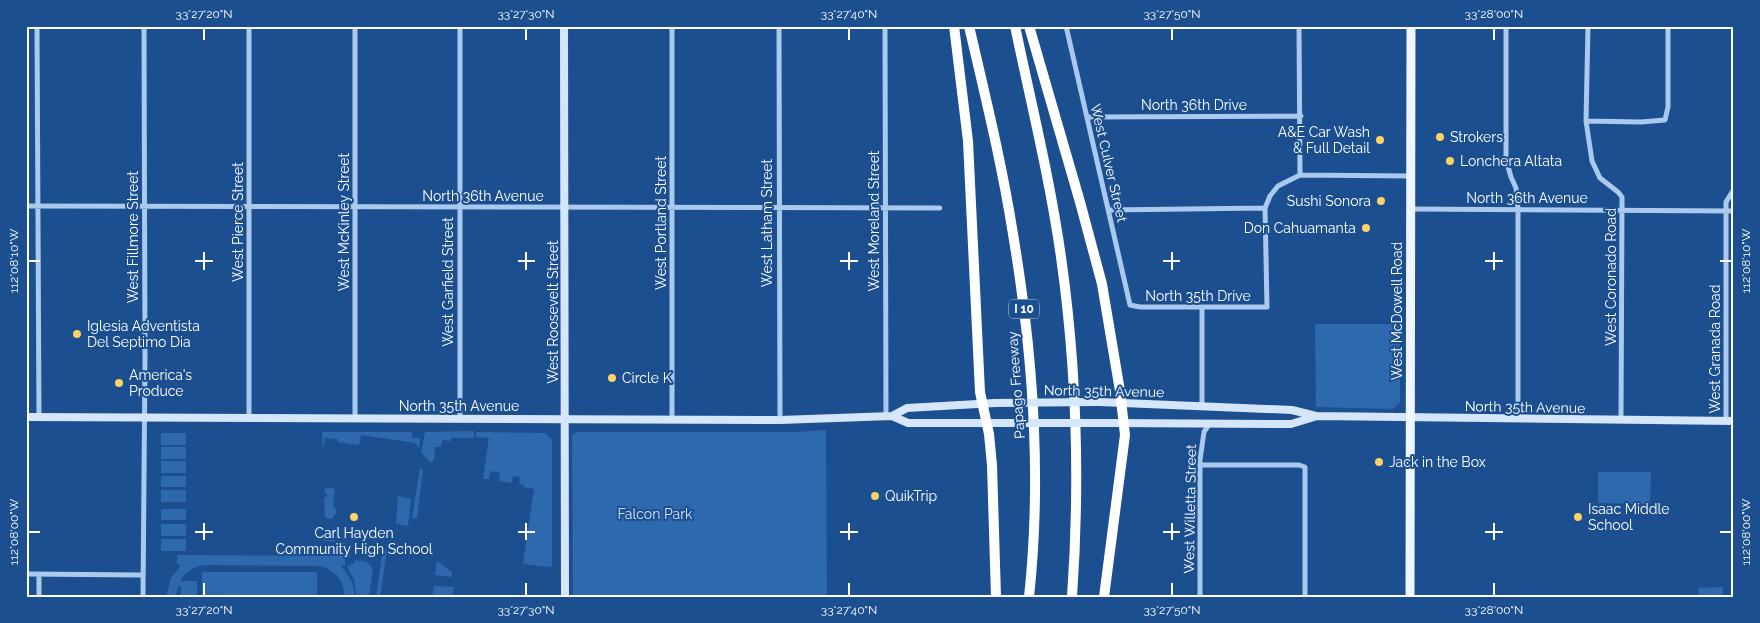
<svg xmlns="http://www.w3.org/2000/svg" width="1760" height="623" font-family="Raleway,sans-serif">
  <style>
    .green { fill: #2e69ad }
    .lines { fill: none; stroke-linecap: round; stroke-linejoin: round }
    .street { stroke: #a9c9ee; stroke-width: 5 }
    .secondary { stroke: #d6e6fa; stroke-width: 8 }
    .primary { stroke: #f0f6ff; stroke-width: 9 }
    .highway { stroke: #fff; stroke-width: 10 }
    .secondary-bridge { stroke: #d6e6fa; stroke-width: 8 }
    .ticks { fill: none; stroke: #fff; stroke-width: 2 }
    .poi-dot { fill: #ffd166; stroke: #1b4f8f; stroke-width: 2 }
    .labels { text-anchor: middle; dominant-baseline: central; stroke-width: 4; stroke-linejoin: round; paint-order: stroke }
    .shield { fill: #1b4f8f; stroke: #bbcadd; stroke-width: 1 }
    .shield-label { font-size: 12px; font-weight: bold; fill: #fff }
    .street-label { font-size: 14px; fill: #fff; stroke: #1b4f8f }
    .poi-label { font-size: 14px; fill: #fff; stroke: #1b4f8f; text-anchor: start }
    .park-label { font-size: 14px; fill: #cfe3fa; stroke: #1b4f8f }
    .neatline { fill: none; stroke: #fff; stroke-width: 2 }
    .ticks-label { font-size: 12px; text-anchor: middle; fill: #fff }
  </style>
  <rect width="100%" height="100%" fill="#1b4f8f"/>
  <path class="green" d="M1315,324H1400V402L1393,409L1316,407Z
    M826,430L827,597H573L572,439L573,434L577,432H795Z
    M474,431V438H451V441L443,440L440,447H435L434,460L431,463L421,452L425,432Z
    M322,432H412V438H420L419,449L415,443L361,435L360,443L358,445L337,442L338,439L325,438L323,452Z
    M476,432L545,433L552,440V566L546,567L523,564L534,489L523,487L524,485L519,484L520,477L513,476L512,483L499,481L500,473L490,471L489,479H483L489,438L476,437Z
    M161,433H186V445H161Z
    M161,447H186V459H161Z
    M161,461H186V473H161Z
    M420,468L423,470L417,518H412Z
    M1598,472H1651L1650,504L1598,503Z
    M161,476H186V487H161Z
    M325,487L335,489L333,504L337,512L332,519L326,518L325,516L324,497H327V494L324,493Z
    M161,490H186V502H161Z
    M398,496L411,499L408,526L396,524Z
    M161,509H186V520H161Z
    M161,524H186V536H161Z
    M326,535H330L336,542L345,543V554H337L336,542L322,540Z
    M161,539H186V551H161Z
    M383,549L387,550L380,597H376Z
    M177,555L345,556V565L341,566L352,581L355,597H345C344,581 335,570 320,566L209,565C196,565 187,570 180,581H197V597H181V586H178L176,597H166L171,578L181,565L177,564Z
    M354,560L367,562L373,569L369,597H357L354,580L347,566H350L351,563L354,564Z
    M437,561L452,572V577L435,575Z
    M202,572H317V597H202Z
    M434,586L454,587L452,597H432Z
    M1723,587V597H1699L1698,588Z"/>
  <g class="lines">
    <path class="street" d="M37,26L39,417
      M249,26V418
      M355,26V418
      M672,26V419
      M779,26L780,420
      M885,26L886,416
      M1066,26L1130,305L1140,307H1267L1265,208L1270,196L1278,186L1300,175L1411,176
      M1299,26L1300,175
      M1506,26V159L1511,177L1516,188L1518,209V419
      M1588,26L1586,121L1592,161L1600,178L1618,192L1622,197V203L1621,420
      M1087,117L1301,116
      M1586,121L1641,122L1665,120L1668,107V26
      M26,206L940,208
      M1410,209L1734,211
      M1108,210L1265,208
      M1202,307V406
      M460,419V26
      M1726,421V202L1734,189
      M1200,465H1299L1305,467V597
      M26,574L143,575
      M39,597V574
      M143,597L145,360L144,26
      M1200,597V460L1204,432L1210,423"/>
    <path class="secondary" d="M564,26L565,597
      M1099,402L1292,410L1316,416L1734,421
      M892,416L907,408L995,403
      M26,417L780,420L892,416L908,423H1012
      M1111,423L1291,424L1314,417"/>
    <path class="primary" d="M1410,597L1411,26"/>
    <path class="highway" d="M954,26L968,141L980,392L989,434L992,465L996,597
      M969,26C985,95 1002,164 1013,234C1033,353 1042,477 1029,597
      M1015,26C1031,103 1050,179 1061,257C1077,370 1080,483 1072,597
      M1029,26L1080,202L1102,284L1120,391L1125,435L1104,597"/>
    <path class="secondary-bridge" d="M995,403L1099,402
      M1012,423H1111"/>
  </g>
  <path class="ticks" d="M204,28V40M526,28V40M849,28V40M1172,28V40M1494,28V40M204,252V270M526,252V270M849,252V270M1172,252V270M1494,252V270M28,261H40M195,261H213M518,261H535M840,261H858M1163,261H1180M1485,261H1503M1720,261H1732M204,523V540M526,523V540M849,523V540M1172,523V540M1494,523V540M28,532H40M195,532H213M518,532H535M840,532H858M1163,532H1180M1485,532H1503M1720,532H1732M204,583V596M526,583V596M849,583V596M1172,583V596M1494,583V596"/>
  <g class="poi-dot">
    <circle cx="1440" cy="137" r="5"/>
    <circle cx="1380" cy="140" r="5"/>
    <circle cx="1450" cy="161" r="5"/>
    <circle cx="1381" cy="201" r="5"/>
    <circle cx="1366" cy="228" r="5"/>
    <circle cx="77" cy="334" r="5"/>
    <circle cx="612" cy="378" r="5"/>
    <circle cx="119" cy="383" r="5"/>
    <circle cx="1379" cy="462" r="5"/>
    <circle cx="875" cy="496" r="5"/>
    <circle cx="354" cy="517" r="5"/>
    <circle cx="1578" cy="517" r="5"/>
  </g>
  <g class="labels">
    <rect class="shield" x="1009" y="299.5" width="30" height="19" rx="4"/>
    <g class="shield-label">
      <text x="1024" y="309">I 10</text>
    </g>
    <g class="street-label">
      <text x="1194" y="105">North 36th Drive</text>
      <text transform="translate(1109 163) rotate(77)">West Culver Street</text>
      <text x="483" y="196">North 36th Avenue</text>
      <text x="1527" y="198">North 36th Avenue</text>
      <text transform="translate(874 221) rotate(-90)">West Moreland Street</text>
      <text transform="translate(238 222) rotate(-90)">West Pierce Street</text>
      <text transform="translate(344 222) rotate(-90)">West McKinley Street</text>
      <text transform="translate(661 223) rotate(-90)">West Portland Street</text>
      <text transform="translate(767 223) rotate(-90)">West Latham Street</text>
      <text transform="translate(133 237) rotate(-90)">West Fillmore Street</text>
      <text transform="translate(1611 277) rotate(-90)">West Coronado Road</text>
      <text transform="translate(448 282) rotate(-90)">West Garfield Street</text>
      <text x="1198" y="296">North 35th Drive</text>
      <text transform="translate(1397 311) rotate(-90)">West McDowell Road</text>
      <text transform="translate(553 312) rotate(-90)">West Roosevelt Street</text>
      <text transform="translate(1715 349) rotate(-90)">West Granada Road</text>
      <text transform="translate(1016 385) rotate(-94)">Papago Freeway</text>
      <text transform="translate(1104 391) rotate(1)">North 35th Avenue</text>
      <text x="459" y="406">North 35th Avenue</text>
      <text transform="translate(1525 407) rotate(1)">North 35th Avenue</text>
      <text transform="translate(1190 509) rotate(-89)">West Willetta Street</text>
    </g>
    <g class="poi-label">
      <text x="1370" y="132" text-anchor="end">A&amp;E Car Wash<tspan x="1370" dy="16">&amp; Full Detail</tspan></text>
      <text x="1450" y="137">Strokers</text>
      <text x="1460" y="161">Lonchera Altata</text>
      <text x="1371" y="201" text-anchor="end">Sushi Sonora</text>
      <text x="1356" y="228" text-anchor="end">Don Cahuamanta</text>
      <text x="87" y="326">Iglesia Adventista<tspan x="87" dy="16">Del Septimo Dia</tspan></text>
      <text x="129" y="375">America's<tspan x="129" dy="16">Produce</tspan></text>
      <text x="622" y="378">Circle K</text>
      <text x="1389" y="462">Jack in the Box</text>
      <text x="885" y="496">QuikTrip</text>
      <text x="1588" y="509">Isaac Middle<tspan x="1588" dy="16">School</tspan></text>
      <text x="354" y="533" text-anchor="middle">Carl Hayden<tspan x="354" dy="16">Community High School</tspan></text>
    </g>
    <g class="park-label">
      <text x="655" y="514">Falcon Park</text>
    </g>
  </g>
  <rect width="1760" height="623" fill="none" stroke="#1b4f8f" stroke-width="55"/>
  <rect x="28" y="28" width="1704" height="568" class="neatline"/>
  <g class="ticks-label">
    <text x="204" y="18">33°27'20"N</text>
    <text x="526" y="18">33°27'30"N</text>
    <text x="849" y="18">33°27'40"N</text>
    <text x="1172" y="18">33°27'50"N</text>
    <text x="1494" y="18">33°28'00"N</text>
    <text transform="translate(1746 261) rotate(-90)" y="4">112°08'10"W</text>
    <text transform="translate(14 261) rotate(-90)" y="4">112°08'10"W</text>
    <text transform="translate(1746 532) rotate(-90)" y="4">112°08'00"W</text>
    <text transform="translate(14 532) rotate(-90)" y="4">112°08'00"W</text>
    <text x="204" y="614">33°27'20"N</text>
    <text x="526" y="614">33°27'30"N</text>
    <text x="849" y="614">33°27'40"N</text>
    <text x="1172" y="614">33°27'50"N</text>
    <text x="1494" y="614">33°28'00"N</text>
  </g>
</svg>
